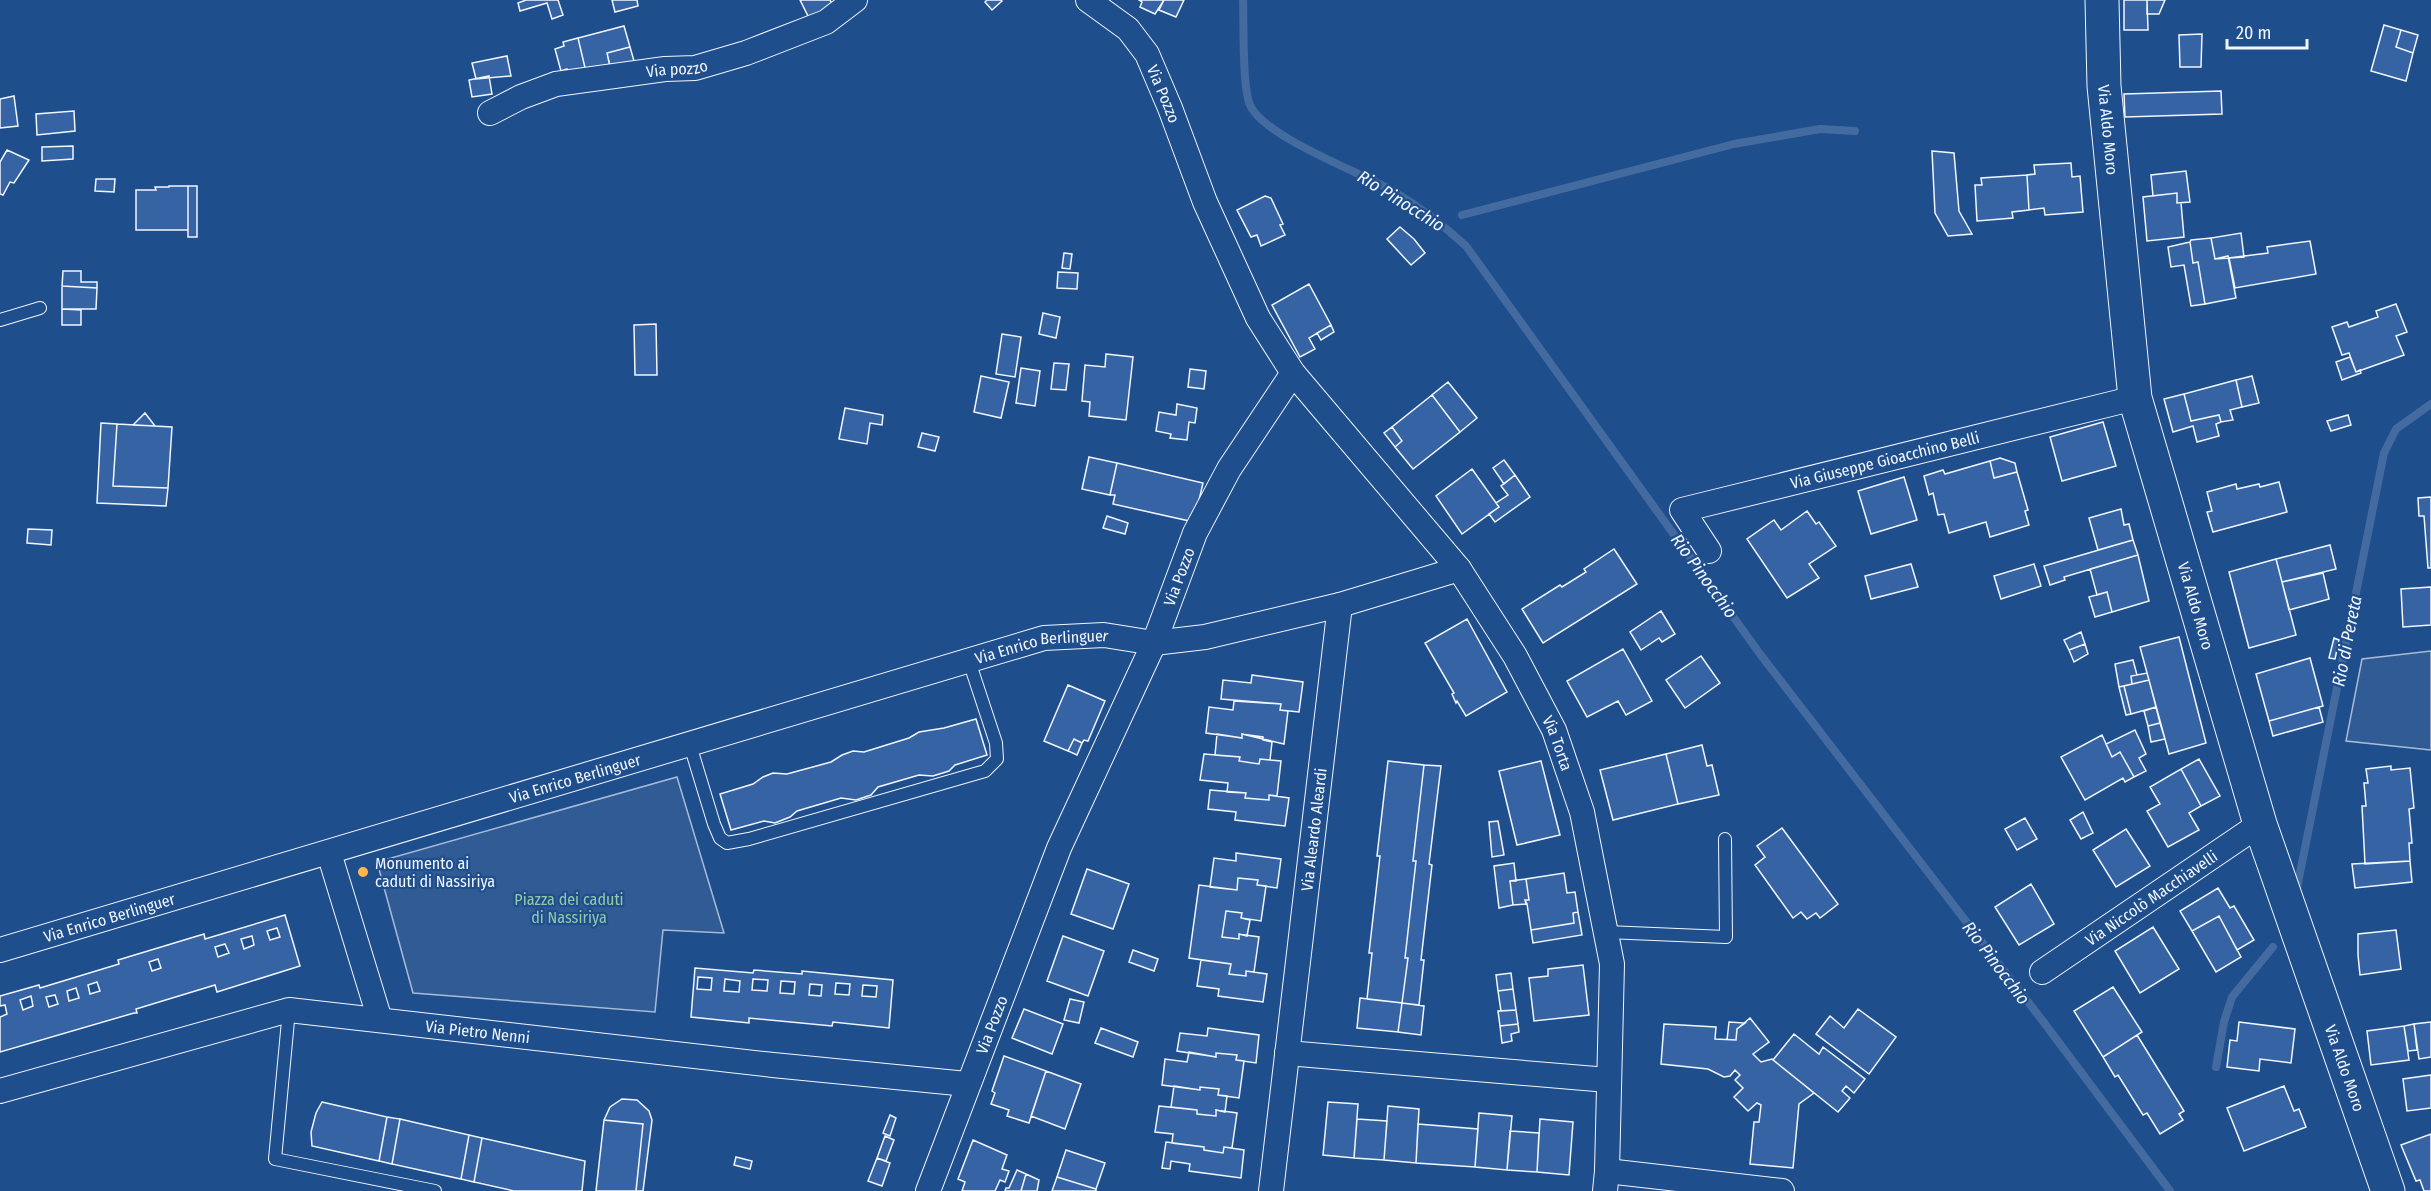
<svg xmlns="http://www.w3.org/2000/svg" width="2431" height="1191" font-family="'Fira Sans Condensed',sans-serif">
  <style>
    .built { fill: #305b95; stroke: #a8bbd7; stroke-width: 1.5 }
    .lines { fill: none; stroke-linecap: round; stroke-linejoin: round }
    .stream { stroke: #446ba0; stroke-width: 8 }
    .building { fill: #3563a3; stroke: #f2f6ff; stroke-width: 1.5; fill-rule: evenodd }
    .service-casing { stroke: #f2f6ff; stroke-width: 14 }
    .minor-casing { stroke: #f2f6ff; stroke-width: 26 }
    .secondary-casing { stroke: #f2f6ff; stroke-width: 35 }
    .service { stroke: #1f4e8c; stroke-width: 12 }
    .minor { stroke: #1f4e8c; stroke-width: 24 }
    .secondary { stroke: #1f4e8c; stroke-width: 33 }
    .poi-dot { fill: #ffb74d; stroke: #1f4e8c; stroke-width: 2 }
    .labels { text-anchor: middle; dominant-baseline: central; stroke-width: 4.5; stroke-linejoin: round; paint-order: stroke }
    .street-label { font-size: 16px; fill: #f2f6ff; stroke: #1f4e8c }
    .poi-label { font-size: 16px; fill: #f2f6ff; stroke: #1f4e8c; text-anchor: start }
    .park-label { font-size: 16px; fill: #97c8a6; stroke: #1f4e8c }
    .water-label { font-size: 18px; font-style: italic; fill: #f2f6ff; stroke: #1f4e8c }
  </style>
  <rect width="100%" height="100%" fill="#1f4e8c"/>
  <path class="built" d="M2431,651V750L2346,741L2362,659Z
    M677,777L724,933L663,930L655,1012L413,993L377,862Z"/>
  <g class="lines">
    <path class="stream" d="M1243,0C1244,24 1242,86 1250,105C1264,137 1360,172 1393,191C1420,207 1443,225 1466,246L1760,654L2042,1020L2170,1191
      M1462,215L1734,144L1820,129L1855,131
      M2296,893L2384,453L2396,429L2431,404
      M2216,1067L2224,1022L2232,997L2273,947"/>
  </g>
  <path class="building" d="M526,0H558L563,15L552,19L547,3L520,11L518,3Z
    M612,0H637L638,6L615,12Z
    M800,0H830L834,8L810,20Z
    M987,0H1001L1002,1L992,10L985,2Z
    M1139,0H1164L1155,14L1140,7L1142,2Z
    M1164,0H1184L1176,17L1159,10Z
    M2124,0H2147L2148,30H2124Z
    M2147,0H2165L2159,14H2147Z
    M2384,25L2401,30L2396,47L2413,53L2406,81L2371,71Z
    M624,26L630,47L607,53L610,67L586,72L578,38Z
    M2401,30L2418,35L2413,53L2396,47Z
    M2202,34L2201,67H2180L2179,35Z
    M578,38L586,72L569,75L567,69L561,71L555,49L564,46L563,42Z
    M630,47L636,68L612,74L607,53Z
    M507,56L511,76L476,79L472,63Z
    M489,76L492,94L472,97L469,80Z
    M2221,91L2222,114L2125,117L2124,94Z
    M14,96L18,126L0,128V99Z
    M74,111L75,131L37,135L36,114Z
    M73,146V159L42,161V147Z
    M7,150L29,160L14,183L10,182L3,195L0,194V162Z
    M1932,151L1954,153L1959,211L1972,234L1948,236L1935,213Z
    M2071,163L2072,177L2080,176L2083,212L2045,215L2044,208L2029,210L2027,175L2035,174L2034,165Z
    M2186,171L2190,202L2177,203V193L2153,196L2151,175Z
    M2027,175L2029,210L2012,212L2013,218L1977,221L1975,185H1982L1981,178Z
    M96,179H115L114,192L95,191Z
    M169,186H188V230H136V190H156L155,187H169Z
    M188,186H197V237H188Z
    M2177,193V203H2181L2184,237L2147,241L2143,197Z
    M1265,196L1271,198L1283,224L1280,225L1285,235L1261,246L1257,235L1251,237L1237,210Z
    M1400,227L1414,239L1425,253L1411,265L1387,239Z
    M2241,233L2244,257L2215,259L2211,238Z
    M2211,238L2215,259L2228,256L2236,298L2205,304L2198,262L2193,263L2190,242L2191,240Z
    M2310,241L2316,274L2235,288L2229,258L2268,253L2267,247Z
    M2190,242L2193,263L2198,262L2205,304L2191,306L2184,265L2171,267L2168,247Z
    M1064,253L1072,254L1070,269L1062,268Z
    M63,271H81V282H97V288L62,286Z
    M1058,272L1078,273L1077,289L1057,288Z
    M1309,284L1331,325L1309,338L1315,349L1300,357L1272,305Z
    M62,286L97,288L96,309H62Z
    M2396,304L2407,332L2396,336L2404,355L2356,372L2349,353L2342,355L2332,327L2347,322L2349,327L2378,317L2376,311Z
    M62,309L81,310V325H62Z
    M1043,313L1060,317L1056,338L1039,334Z
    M656,324L657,375H635L634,325Z
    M1331,325L1334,332L1321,340L1317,333Z
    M1002,334L1021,337L1015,377L996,374Z
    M1106,354L1133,357L1126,420L1089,416L1090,402L1082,401L1085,365L1105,367Z
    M2350,357L2356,372L2360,370L2361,373L2342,380L2336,362Z
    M1054,363L1069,364L1066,390L1051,389Z
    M1021,368L1040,371L1035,406L1016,403Z
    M1190,369L1206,371L1204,389L1188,387Z
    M981,376L1009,382L1001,418L974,412Z
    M2252,376L2259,403L2242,407L2236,380Z
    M2236,380L2242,407L2230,410L2233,420L2221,422L2219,415L2191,421L2184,394Z
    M1448,382L1477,418L1460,432L1432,395Z
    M2184,394L2191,421L2219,415L2221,422L2216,424L2219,436L2197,442L2193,426L2173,432L2164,399Z
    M1432,395L1460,432L1413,469L1395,447L1402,441L1392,427Z
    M1177,404L1197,408L1195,423L1189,422L1187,440L1170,438L1171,434L1156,431L1159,412L1176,415Z
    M845,408L883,415L882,425L870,423L867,444L839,439Z
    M145,413L155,426L133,425Z
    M2348,415L2351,425L2331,431L2327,421Z
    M2103,422L2116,466L2062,481L2050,437Z
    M101,423L117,424L113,486L168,488L166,506L97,503Z
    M117,424L172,427L168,488L113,486Z
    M1392,427L1402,441L1395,447L1384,433Z
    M922,433L939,437L935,451L918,447Z
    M1089,457L1117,463L1110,495L1082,489Z
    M2000,458L2015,463L2017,472L1994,478L1990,461Z
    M1504,460L1515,475L1504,484L1493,468Z
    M1990,461L1994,478L2017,472L2028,510L2025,511L2029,525L1990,537L1986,522L1949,533L1944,514L1938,515L1933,493L1929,495L1924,476L1943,470L1945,474Z
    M1117,463L1203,483L1194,522L1113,504L1115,495H1110Z
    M1472,469L1499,507L1462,534L1436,496Z
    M1515,475L1530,497L1495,522L1489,514L1499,507L1496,503L1508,495L1501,486Z
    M1904,477L1917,520L1871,534L1858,491Z
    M2279,482L2287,512L2213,532L2207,512L2212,511L2207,492L2236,484L2237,489L2259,484L2260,487Z
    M2431,497V568H2428L2424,516H2419L2418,498Z
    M2121,509L2124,525L2129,524L2133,540L2098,550L2089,518Z
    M1807,511L1816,524L1819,522L1836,546L1809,564L1819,578L1787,598L1747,539L1774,520L1781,530Z
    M1107,516L1128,523L1125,534L1103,528Z
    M28,529L52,530L51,545L27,543Z
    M2133,540L2138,555L2064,577L2065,580L2050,585L2044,566Z
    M2330,545L2336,569L2282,582L2276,559Z
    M1614,549L1637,584L1543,643L1522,609L1560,585L1562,587L1586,572L1584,569Z
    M2138,555L2149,601L2112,612L2107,592L2097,595L2090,569Z
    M2276,559L2296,635L2249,648L2229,572Z
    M1911,564L1918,587L1871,599L1865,576Z
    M2034,564L2041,586L2001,599L1994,576Z
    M2323,573L2329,599L2289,610L2282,582Z
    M2431,587V625L2403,627L2401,589Z
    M2107,592L2112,612L2095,617L2089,597Z
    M1661,611L1675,634L1662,642L1659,638L1641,650L1630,632Z
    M1467,619L1507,692L1466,716L1457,701L1456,703L1452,694L1454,693L1425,643Z
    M2081,632L2085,644L2069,650L2064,640Z
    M2179,637L2206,743L2169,754L2140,647Z
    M2334,638L2339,640L2335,659L2329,658Z
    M2085,644L2088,654L2074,662L2069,650Z
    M1623,649L1652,701L1626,715L1618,701L1587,717L1567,681Z
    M1701,656L1720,683L1685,708L1666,680Z
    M2310,658L2323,706L2269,721L2256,674Z
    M2133,660L2137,675L2131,676L2132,684L2119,687L2115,664Z
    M2147,673L2149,680L2132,684L2131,676Z
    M1252,675L1303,682L1299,712L1280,710L1281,704L1221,699L1223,680L1251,683Z
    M2149,680L2156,707L2131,714L2124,686Z
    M1068,685L1105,701L1088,741L1084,740L1082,743L1074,739L1068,751L1044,741Z
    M2124,686L2131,714L2126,715L2119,687Z
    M1234,701L1281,704L1280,710L1288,711L1284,744L1242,734V738L1206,733L1209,707L1233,710Z
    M2156,707L2160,723L2148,726L2144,711Z
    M2319,707L2323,722L2273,736L2269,721Z
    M976,719L987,755L955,765L949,771L933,776L919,775L878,787L871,795L856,800L841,798L797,811L790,817L775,823L764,821L731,830L720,794L753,784L763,777L773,773L787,774L831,762L842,755L853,751L864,752L909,738L919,732L944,728Z
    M2160,723L2165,739L2151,742L2148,726Z
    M2135,730L2146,754L2139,758L2146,771L2134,777L2120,752L2112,757L2106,744Z
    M1217,734L1242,738V734L1263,737V740L1272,742L1270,760L1260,759L1259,764L1239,761L1240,757L1215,755Z
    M2102,735L2112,757L2120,752L2134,777L2125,782L2123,778L2085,800L2061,757Z
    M1074,739L1082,743L1077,755L1068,751Z
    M1702,745L1707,766L1712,765L1719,795L1678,804L1666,754Z
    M1204,754L1240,757L1239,761L1259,764L1260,759L1281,761L1277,796L1269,795V800L1245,798L1246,793L1227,792L1228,783L1200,780Z
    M1666,754L1678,804L1613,820L1600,770Z
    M2199,759L2220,796L2201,806L2181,769Z
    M1388,761L1424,765L1413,861H1416L1405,958H1408L1402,1003L1367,999L1372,953H1369L1380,856H1377Z
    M1541,761L1560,835L1517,845L1499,771Z
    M1424,765L1441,766L1429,864L1432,865L1421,960H1424L1419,1005L1402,1003L1408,958H1405L1416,861H1413Z
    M2391,766V770L2410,768L2414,808L2409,809L2412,843H2409L2410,861L2365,864L2362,806H2366L2364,783H2368L2366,769Z
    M2181,769L2201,806L2189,813L2199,830L2168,847L2147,811L2160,804L2150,787Z
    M1210,790L1246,793L1245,798L1269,800V795L1289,798L1285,826L1235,820L1236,812L1208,809Z
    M2083,812L2093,833L2081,839L2070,820Z
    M2025,818L2037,839L2017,850L2005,829Z
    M1498,821L1504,855L1492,857L1489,822Z
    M1782,828L1838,904L1820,918L1816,913L1807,919L1801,912L1793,918L1755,865L1765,857L1757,846Z
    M2126,829L2150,866L2116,887L2093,850Z
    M1236,853L1281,859L1277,888L1257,885L1258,880L1238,878L1237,890L1210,887L1214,858L1236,861Z
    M2410,861L2412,882L2355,888L2352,864Z
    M1514,863L1516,881H1510L1513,905L1499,908L1494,866Z
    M1087,869L1129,884L1113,929L1071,914Z
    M1564,873L1567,893L1575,892L1578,912L1573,913L1574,923L1531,930L1527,904L1525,900H1529L1526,879Z
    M1238,878L1258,880L1257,885L1266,886L1261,921L1241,918L1242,913L1226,911L1222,937L1239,939V934L1259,937L1254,972L1246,971V976L1229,974L1231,964L1189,958L1199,885L1237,890Z
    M1526,879L1529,900H1525L1526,904L1513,905L1510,881Z
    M2031,884L2054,924L2019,945L1995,907Z
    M2218,888L2230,908L2234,906L2254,940L2237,950L2219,916L2192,931L2180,911Z
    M1226,911L1242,913L1241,918L1250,920L1247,936L1239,934V939L1222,937Z
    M1578,912L1582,935L1533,943L1531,930L1574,923L1573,913Z
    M285,915L300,966L217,992L215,985L136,1009L137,1013H134L0,1052V1017L7,1014L5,1005L0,1006V996L39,985L40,988L119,964L118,960L204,934L205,939ZM277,928L280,937L270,940L267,931ZM252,936L254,945L244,949L241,939ZM225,944L229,953L218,957L215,947ZM158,959L161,968L152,971L149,962ZM97,982L100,991L90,994L88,985ZM76,988L79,998L69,1001L67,991ZM55,995L58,1004L49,1007L46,997ZM31,996L33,1006L23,1010L20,1000Z
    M2219,916L2241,957L2216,972L2192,931Z
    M2153,927L2179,969L2140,993L2115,951Z
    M2396,930L2401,969L2360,975L2358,955V934Z
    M1063,936L1104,951L1088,996L1047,981Z
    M1133,950L1158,959L1154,971L1129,962Z
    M1201,960L1231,964L1229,974L1246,976V971L1267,974L1263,1002L1218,996L1219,989L1197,986Z
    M1583,965L1589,1015L1534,1021L1529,978L1548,976V969Z
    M695,968L753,973L754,970L802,974V971L893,980L889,1028L833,1022L832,1026L749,1018V1023L691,1017ZM698,977L712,978L711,990L697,989ZM725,979L740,981L739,992L724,991ZM753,979L768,980L767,991L752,990ZM781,981L795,982L794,994L780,993ZM836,983L850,984L849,995L835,994ZM810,984L822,985L821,996L809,995ZM863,985L877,986L876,997L862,996Z
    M1511,973L1513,989L1498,991L1496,975Z
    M2113,987L2142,1032L2103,1057L2074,1011Z
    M1513,989L1516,1010L1501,1011L1498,991Z
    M1360,998L1402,1003L1398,1032L1357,1028Z
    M1070,999L1084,1002L1079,1023L1064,1020Z
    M1402,1003L1424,1006L1421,1035L1398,1032Z
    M1024,1009L1063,1024L1052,1054L1012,1038Z
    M1858,1009L1896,1037L1869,1074L1816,1034L1830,1016L1844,1028Z
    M1516,1010L1518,1024L1500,1026L1498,1011Z
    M1750,1018L1769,1042L1753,1054L1761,1062L1772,1059L1814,1093L1799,1104L1793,1168L1750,1164L1754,1122H1759L1761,1105L1757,1103L1748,1111L1734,1097L1743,1088L1735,1080L1740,1075L1735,1070L1730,1076L1724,1077L1708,1069L1661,1064L1664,1024L1716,1027L1715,1039L1736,1040L1737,1029Z
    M1729,1022L1745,1023L1737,1029L1736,1040H1727Z
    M2239,1022L2295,1029L2291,1063L2260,1059L2259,1071L2227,1067L2230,1040L2237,1041Z
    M2431,1022V1057L2419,1059L2414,1024Z
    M1518,1024L1519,1032L1511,1034L1512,1041L1502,1043L1500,1026Z
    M2414,1024L2417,1050L2408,1051L2404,1026Z
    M2404,1026L2409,1060L2371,1065L2367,1031Z
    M1101,1028L1138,1042L1133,1057L1095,1043Z
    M1208,1028L1259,1035L1256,1063L1236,1060L1237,1055L1216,1053V1057L1177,1051L1180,1033L1207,1036Z
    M1794,1034L1819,1054L1823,1047L1865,1079L1854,1093L1846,1086L1842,1091L1850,1098L1838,1112L1773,1060Z
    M2137,1035L2184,1111L2179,1114L2183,1120L2160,1134L2147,1113L2143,1115L2118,1075L2115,1077L2103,1057Z
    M1189,1052L1216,1057V1053L1237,1055L1236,1060L1244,1061L1239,1098L1218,1095L1219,1089L1200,1087V1090L1162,1085L1165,1059L1187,1062Z
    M1004,1056L1046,1071L1029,1123L1007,1116L1009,1110L991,1104L995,1093L992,1091Z
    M1046,1071L1081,1084L1065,1129L1031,1116Z
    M2431,1075V1108L2407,1111L2403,1079Z
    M1174,1086L1200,1090V1087L1219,1089L1218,1095L1227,1096L1225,1112L1216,1110V1116L1197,1114V1110L1171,1107Z
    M2284,1086L2294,1111L2299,1109L2306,1127L2244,1151L2227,1108Z
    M622,1099L637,1100L649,1111L652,1120L643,1191H636L643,1124L604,1120L610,1107Z
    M322,1102L387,1117L379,1161L312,1146L311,1132L316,1113Z
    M1328,1102L1358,1104L1354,1158L1323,1155Z
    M1159,1106L1197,1110V1114L1216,1116V1110L1237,1113L1232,1148L1224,1147L1223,1153L1204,1150V1147L1172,1143L1173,1134L1155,1132Z
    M1388,1106L1419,1109L1416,1163L1384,1160Z
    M1479,1113L1512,1116L1507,1170L1475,1167Z
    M890,1115L896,1118L890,1136L883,1133Z
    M387,1117L400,1119L392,1164L379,1161Z
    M400,1119L469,1135L461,1179L392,1164Z
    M1357,1119L1387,1121L1384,1160L1354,1158Z
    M1540,1119L1573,1122L1569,1175L1537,1172Z
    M604,1120L643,1124L636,1191H596Z
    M1418,1124L1478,1129L1475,1167L1416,1163Z
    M1510,1131L1539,1133L1537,1172L1507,1170Z
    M2431,1134V1191H2424L2420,1180L2416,1181L2401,1145Z
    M469,1135L482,1138L474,1182L461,1179Z
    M885,1136L894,1140L886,1161L877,1158Z
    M482,1138L585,1161L582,1191H514L474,1182Z
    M973,1140L1007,1155L1002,1169L1009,1171L1005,1182L1000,1180L995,1191H962L965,1182L958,1179Z
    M1166,1142L1204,1147V1150L1223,1153L1224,1147L1244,1150L1241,1178L1189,1171L1190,1164L1171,1161L1170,1169L1162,1168Z
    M1066,1150L1105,1163L1096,1189L1057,1177Z
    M736,1157L752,1161L750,1169L734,1165Z
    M877,1158L890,1163L882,1186L868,1181Z
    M1017,1170L1026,1174L1021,1191H1005L1006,1188H1009Z
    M1026,1174L1039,1180L1037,1191H1021Z
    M1057,1177L1096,1189V1191H1052Z"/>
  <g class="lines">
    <defs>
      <path id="service" d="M0,320L40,308
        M690,745L714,824L720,838L727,843L749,839L985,771L997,759L996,743L969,661
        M1606,932L1726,937L1725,839
        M289,1010L275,1159L435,1191"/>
      <g id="minor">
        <path id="s1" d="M1088,0L1128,29L1147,54L1170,108L1205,202L1258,318L1293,373L1459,569L1515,656L1554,730L1582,812L1612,964L1607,1171L1605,1191"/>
        <path id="s2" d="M490,113L521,97L556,84L665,69L695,68L746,53L826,22L855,0"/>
        <path id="s3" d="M1709,551L1682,510L2135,398"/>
        <path d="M329,853L380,1020"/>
        <path id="s4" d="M0,950L1044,638L1104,635L1154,643L1205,637L1340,605"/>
        <path id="s5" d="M2042,972L2260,824"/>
        <path d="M1287,1053L1608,1080"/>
        <path id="s6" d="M0,1091L289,1010L773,1065L967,1084"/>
        <path d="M1607,1171L1782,1191"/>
        <path id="s7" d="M928,1191L1059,848L1154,643L1195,533L1229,469L1293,373"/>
        <path id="s8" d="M1271,1191L1340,605L1459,569"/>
      </g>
      <g id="secondary">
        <path id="s9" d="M2102,0L2104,86L2135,398L2260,824L2388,1191"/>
      </g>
    </defs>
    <use href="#service" class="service-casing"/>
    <use href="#minor" class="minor-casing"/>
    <use href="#secondary" class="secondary-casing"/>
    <use href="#service" class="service"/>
    <use href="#minor" class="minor"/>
    <use href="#secondary" class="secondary"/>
  </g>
  <circle class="poi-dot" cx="363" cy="872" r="6"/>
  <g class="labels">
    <g class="street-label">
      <text stroke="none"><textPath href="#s2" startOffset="194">Via pozzo</textPath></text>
      <text stroke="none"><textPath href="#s1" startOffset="124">Via Pozzo</textPath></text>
      <text stroke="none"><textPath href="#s9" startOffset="130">Via Aldo Moro</textPath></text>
      <text stroke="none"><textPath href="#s3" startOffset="258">Via Giuseppe Gioacchino Belli</textPath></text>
      <text stroke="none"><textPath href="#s7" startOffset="664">Via Pozzo</textPath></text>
      <text stroke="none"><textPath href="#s9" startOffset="616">Via Aldo Moro</textPath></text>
      <text stroke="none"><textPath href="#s4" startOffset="1086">Via Enrico Berlinguer</textPath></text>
      <text stroke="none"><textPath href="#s1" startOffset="890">Via Torta</textPath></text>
      <text stroke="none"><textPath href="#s4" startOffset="600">Via Enrico Berlinguer</textPath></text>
      <text stroke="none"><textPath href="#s8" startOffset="364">Via Aleardo Aleardi</textPath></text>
      <text stroke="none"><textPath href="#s5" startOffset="132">Via Niccolò Macchiavelli</textPath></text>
      <text stroke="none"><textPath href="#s4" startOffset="114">Via Enrico Berlinguer</textPath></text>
      <text stroke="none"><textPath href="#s7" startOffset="178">Via Pozzo</textPath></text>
      <text stroke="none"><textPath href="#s6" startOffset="490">Via Pietro Nenni</textPath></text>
      <text stroke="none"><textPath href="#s9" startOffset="1102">Via Aldo Moro</textPath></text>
    </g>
    <g class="poi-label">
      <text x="375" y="863">Monumento ai<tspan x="375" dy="18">caduti di Nassiriya</tspan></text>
    </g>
    <g class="park-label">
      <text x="569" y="899">Piazza dei caduti<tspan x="569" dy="18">di Nassiriya</tspan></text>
    </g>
    <g class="water-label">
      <text transform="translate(1401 201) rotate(32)">Rio Pinocchio</text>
      <text transform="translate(1704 576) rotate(54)">Rio Pinocchio</text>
      <text transform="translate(2347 641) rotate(-79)">Rio di Pereta</text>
      <text transform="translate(1996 963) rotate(53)">Rio Pinocchio</text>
    </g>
  </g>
  <path d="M2227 39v9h80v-9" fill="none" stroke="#f2f6ff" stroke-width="3"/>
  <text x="2236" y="39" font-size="18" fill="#f2f6ff" stroke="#1f4e8c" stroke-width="4.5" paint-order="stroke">20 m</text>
</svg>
